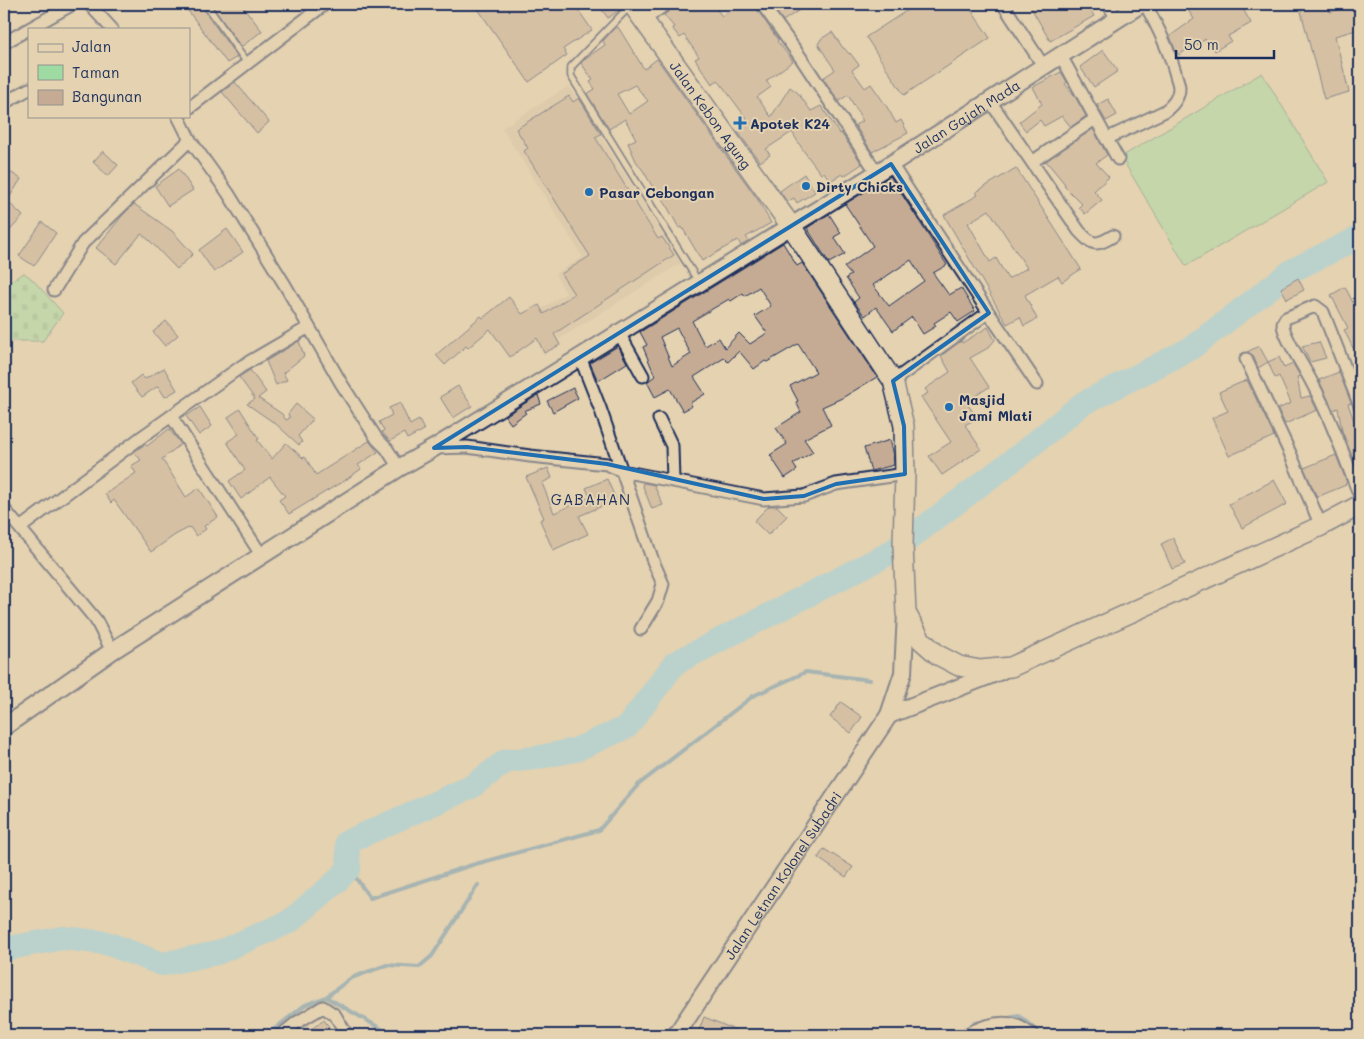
<svg xmlns="http://www.w3.org/2000/svg" width="1364" height="1039" font-family="Mali,sans-serif">
  <style>
    .built { fill: #d7c3a6 }
    .green { fill: #9edba3; stroke: #5c8580 }
    .cemetery { fill: url(#cemetery-stones); stroke: #5c8580 }
    .lines { fill: none; stroke-linecap: round; stroke-linejoin: round }
    .stream { stroke: #5e91b4; stroke-width: 4 }
    .river { stroke: #8bd2ed; stroke-width: 24 }
    .building { fill: #c5ab93; stroke: #1b2f5e; fill-rule: evenodd }
    .service-casing { stroke: #1b2f5e; stroke-width: 9 }
    .minor-casing { stroke: #1b2f5e; stroke-width: 15 }
    .secondary-casing { stroke: #1b2f5e; stroke-width: 20 }
    .primary-casing { stroke: #1b2f5e; stroke-width: 22 }
    .service { stroke: #e4d2b0; stroke-width: 5.5 }
    .minor { stroke: #e4d2b0; stroke-width: 11 }
    .secondary { stroke: #e4d2b0; stroke-width: 16 }
    .primary { stroke: #e4d2b0; stroke-width: 19 }
    .marked { fill: none; stroke: #1f6fb2; stroke-width: 4; stroke-linejoin: round }
    .poi-dot { fill: #1f6fb2; stroke: #e4d2b0; stroke-width: 2 }
    .labels { text-anchor: middle; dominant-baseline: central; stroke-width: 4; stroke-linejoin: round; paint-order: stroke }
    .street-label { font-size: 14px; fill: #1b2f5e; stroke: #e4d2b0 }
    .poi-label { font-size: 14px; font-weight: bold; fill: #1b2f5e; stroke: #e4d2b0; text-anchor: start }
    .neighbourhood-label { font-size: 15px; letter-spacing: 1px; fill: #1b2f5e; stroke: #e4d2b0 }
  </style>
  <defs>
    <pattern id="cemetery-stones" width="16" height="16" patternUnits="userSpaceOnUse" patternTransform="scale(1.25)"><rect width="16" height="16" fill="#9edba3"/><path d="M2 7V4a2 2 0 0 1 4 0v3zM10 15v-3a2 2 0 0 1 4 0v3z" fill="#88bc8f"/></pattern>
  </defs>
  <rect width="100%" height="100%" fill="#e4d2b0"/>
  <filter id="ink" filterUnits="userSpaceOnUse"><feTurbulence type="fractalNoise" baseFrequency=".02" numOctaves="2"/><feDisplacementMap in="SourceGraphic" scale="10" xChannelSelector="R" yChannelSelector="G"/><feConvolveMatrix kernelMatrix="1 2 1 2 8 2 1 2 1" color-interpolation-filters="sRGB"/></filter>
  <g filter="url(#ink)">
    <path class="built" d="M569,86L681,263L559,339L540,310L566,293L555,274L583,257L502,128Z"/>
    <path class="green" d="M1262,73L1328,182L1186,266L1121,157Z"/>
    <path class="cemetery" d="M24,273L32,279L63,313L43,341H6L4,340V285Z"/>
    <g class="lines">
      <path class="stream" d="M349,868L370,898L472,865L599,830L638,785L753,696L806,672L870,680
        M326,997L351,978L387,965L419,967L432,956L478,885
        M1003,1019L1019,1016L1042,1035
        M267,1035L305,1005L326,997L392,1035
        M958,1035L974,1023L984,1022"/>
      <path class="river" d="M4,949L63,938L106,943L162,964L217,953L289,922L336,882L349,868L347,842L471,787L506,761L535,758L575,750L627,727L675,663L890,553L1021,454L1082,404L1190,349L1293,270L1360,237"/>
    </g>
    <path class="building" d="M183,4H205L203,7L204,10L237,57L227,63Z
      M211,4H241L262,31L241,47Z
      M485,4H574L592,30L563,49L567,55L529,82L478,9Z
      M598,4H621L622,8L608,18Z
      M673,4H712L722,16L741,4H755L756,8L778,40L777,41L793,61L766,81L771,87L757,97L771,117L790,87L798,93L811,111L821,106L840,134L841,133L862,164L844,176L842,174L830,181L824,172L821,174L803,150L792,132L766,149L770,155L760,162L738,132L750,123L718,80L712,84L695,59L699,57L684,35L680,38L672,28L674,27L664,15L671,10Z
      M771,4H808L783,21Z
      M917,4H967L990,38L904,95L866,37Z
      M1029,4H1087L1094,16L1050,41Z
      M1184,4H1240L1251,23L1228,36L1231,41L1215,51L1211,44L1209,45L1205,39L1198,45L1197,43L1179,55L1175,49L1170,36L1194,19Z
      M1299,4H1328L1330,12L1360,4V29L1335,36L1349,92L1324,99Z
      M618,27L644,69L657,59L758,200L771,223L746,237L749,241L741,246L738,240L702,261L682,227L679,228L658,190L655,191L644,172L636,161L628,143L636,139L625,119L609,129L587,94L595,89L590,82L593,80L581,63L586,58L605,45L603,41L612,31ZM635,85L648,101L629,114L617,94Z
      M832,32L843,48H844L849,54L850,53L859,65L852,70L865,88L871,84L887,107L896,123L901,120L908,133L872,152L855,125L863,121L848,95L839,101L823,78L835,70L818,44L821,39Z
      M1103,50L1118,71L1094,87L1080,67Z
      M1061,72L1067,82L1065,84L1074,95L1086,116L1071,127L1062,116L1044,126L1040,120L1026,131L1019,122L1042,104L1033,87Z
      M235,82L269,122L257,133L222,92Z
      M569,96L573,102L579,98L601,134L595,137L658,239L662,237L674,255L554,334L560,345L544,353L537,338L510,357L490,329L468,348L466,346L445,365L436,355L481,316L483,318L509,297L522,314L539,305L544,314L574,294L561,274L590,256L524,151L528,148L516,129Z
      M1108,99L1117,115L1106,121L1097,105Z
      M1093,129L1107,155L1096,163L1109,177L1094,191L1102,200L1085,214L1079,207L1082,204L1064,186L1065,184L1046,161Z
      M103,151L118,165L108,176L93,162Z
      M4,168L21,179L7,201L23,216L4,237Z
      M1016,168L1081,269L1062,282L1058,276L1025,295L1037,319L1024,326L1020,317L1007,324L944,215L978,195L976,192ZM989,210L1027,268L1008,279L996,258L990,262L968,223Z
      M179,169L193,190L168,206L155,186Z
      M804,174L815,192L797,203L794,198L787,202L780,191Z
      M890,176L921,224L947,265L933,273L949,295L961,288L975,311L958,322L951,312L934,323L936,326L923,334L912,317L893,331L876,307L865,316L854,302L859,298L846,278L851,275L844,267L873,246L845,204ZM911,260L924,281L889,306L873,285Z
      M134,204L172,231L193,254L177,269L149,240L141,234L116,264L96,248L122,216Z
      M829,214L841,233L834,237L845,254L829,263L807,228Z
      M42,222L56,233L34,266L19,256Z
      M227,229L243,252L214,272L199,250Z
      M783,243L797,266L802,263L877,377L842,398L822,407L831,425L804,439L813,452L793,464L797,470L785,478L770,455L787,444L776,428L801,412L796,402L798,401L790,386L816,372L798,344L767,362L765,361L754,369L739,351L728,362L724,358L694,377L705,394L690,403L692,406L683,411L670,389L655,397L647,382L655,376L643,347L647,345L640,332ZM759,287L771,306L755,316L767,333L750,344L739,333L725,348L719,338L705,346L692,321L729,299L731,301L743,293L745,296ZM677,328L691,354L672,366L660,337Z
      M1298,278L1304,290L1287,299L1281,288Z
      M1345,287L1360,316V346L1353,348L1344,330L1348,328L1331,295Z
      M166,321L178,335L165,346L153,332Z
      M988,327L995,340L988,348L970,358L989,387L966,402L977,418L965,425L981,449L942,475L929,456L951,442L921,397L928,393L925,389L950,372L941,356L961,341L962,343Z
      M299,341L304,356L283,373L287,380L276,385L266,361Z
      M1319,342L1326,358L1310,362L1302,346Z
      M618,346L627,363L598,381L590,363Z
      M1259,346L1268,362L1258,368L1253,355L1247,352Z
      M1279,357L1284,368L1293,364L1300,376L1297,377L1301,398L1310,396L1317,410L1285,424L1278,409L1291,403L1279,376L1275,378L1268,362Z
      M164,368L177,390L165,397L158,386L142,397L131,383L141,375L145,379Z
      M250,370L266,392L258,398L282,414L286,420L290,418L288,414L296,404L313,419L298,436L302,442L299,445L276,424L247,404L255,399L239,377Z
      M1339,372L1351,403L1348,404L1360,437V476L1342,431L1338,408L1333,410L1319,380Z
      M1247,380L1274,436L1229,456L1212,418L1228,411L1219,392Z
      M458,386L472,406L453,418L440,397Z
      M573,388L578,398L553,412L547,401Z
      M538,395L541,404L524,411L526,413L511,424L505,416Z
      M400,403L410,425L419,420L424,430L407,439L404,433L390,441L382,432L384,430L379,422L392,415L389,408Z
      M200,407L212,426L199,435L186,416Z
      M240,409L259,439L257,440L272,459L286,443L303,458L305,457L316,475L369,441L378,452L358,465L361,469L340,484V483L289,514L279,500L285,496L270,477L241,499L229,481L245,470L227,442L239,434L228,417Z
      M169,429L181,444L162,459L186,497L199,488L218,517L204,526L206,529L196,536L190,527L175,535L151,552L114,500L111,503L105,494L136,473L131,466L141,460L134,452L145,444L147,446Z
      M890,440L893,451L894,465L871,471L864,448Z
      M1336,455L1347,483L1345,484L1346,485L1317,497L1304,468Z
      M548,468L552,478L542,483L554,513L590,497L586,488L607,479L616,500L579,516L588,534L553,550L540,520L544,518L526,477Z
      M1274,480L1287,504L1242,528L1229,504Z
      M644,483L654,485L663,505L652,509L642,484Z
      M769,506H777L787,516L768,535L754,521Z
      M1173,538L1185,564L1172,569L1161,544Z
      M841,702L862,717L851,733L830,717Z
      M824,849L853,867L846,877L818,858Z
      M704,1017L748,1035H697Z
      M324,1020L332,1031L326,1035H303Z"/>
    <g class="lines">
      <defs>
        <path id="service" d="M630,6L571,67V76L698,281
          M208,7L247,63"/>
        <path id="minor" d="M89,4L112,29
          M762,4L801,58L877,173
          M1003,4L1044,67
          M1108,4L1118,20
          M644,20L666,4
          M4,43L73,4
          M1061,56L1118,159
          M990,101L1079,231C1093,246 1096,246 1113,236
          M4,103L29,89
          M189,108L325,4
          M178,116L190,140L228,193L285,285L341,383L377,439L387,449L399,468
          M1106,139L1165,111C1173,105 1179,98 1179,88C1179,83 1176,77 1175,72C1168,47 1158,27 1145,4
          M1032,162L1095,119
          M891,164L989,313L982,317L893,381
          M54,290L83,243L190,140
          M989,313L1037,384
          M619,333L643,376
          M580,357L600,408L653,561L663,584L658,601L641,629
          M1246,359L1290,453L1321,526
          M1360,406L1323,312L1315,306L1286,318C1284,321 1283,321 1283,325C1284,336 1299,359 1305,370C1328,410 1343,454 1360,496
          M171,416L262,556
          M659,419L672,446L673,481
          M435,448L467,447L530,456L607,464L622,471L764,499L804,496L836,484L905,474
          M4,509L96,620L112,651
          M20,528L143,436L242,366L309,327
          M281,1035L296,1023L323,1007L335,1015L347,1035
          M965,1035C980,1027 999,1020 1015,1025C1022,1027 1027,1032 1033,1035"/>
        <g id="secondary">
          <path d="M889,715L1001,671"/>
          <path id="s1" d="M4,727L112,651L399,468L434,448L891,164L1141,4"/>
          <path id="s2" d="M676,1035L889,715L903,673L906,613"/>
        </g>
        <g id="primary">
          <path id="s3" d="M632,4L791,226L893,381L904,426L905,474L903,545L906,613L921,640L938,655L959,666L980,670L1011,667L1321,526L1360,505"/>
        </g>
      </defs>
      <use href="#service" class="service-casing"/>
      <use href="#minor" class="minor-casing"/>
      <use href="#secondary" class="secondary-casing"/>
      <use href="#primary" class="primary-casing"/>
      <use href="#service" class="service"/>
      <use href="#minor" class="minor"/>
      <use href="#secondary" class="secondary"/>
      <use href="#primary" class="primary"/>
    </g>
  </g>
  <path d="M0 0H1364V1039H0ZM891,164L989,313L893,381L904,426L905,474L836,484L804,496L764,499L607,464L467,447L434,448Z" fill="#e4d2b0" fill-opacity=".55" fill-rule="evenodd"/>
  <path class="marked" d="M891,164L989,313L893,381L904,426L905,474L836,484L804,496L764,499L607,464L467,447L434,448Z"/>
  <g class="poi-dot">
    <path d="M737.5 115.5h5v5h5v5h-5v5h-5v-5h-5v-5h5z"/>
    <circle cx="806" cy="186" r="5"/>
    <circle cx="589" cy="192" r="5"/>
    <circle cx="949" cy="407" r="5"/>
  </g>
  <g class="labels">
    <g class="street-label">
      <text stroke="none"><textPath href="#s3" startOffset="136">Jalan Kebon Agung</textPath></text>
      <text stroke="none"><textPath href="#s1" startOffset="1140">Jalan Gajah Mada</textPath></text>
      <text stroke="none"><textPath href="#s2" startOffset="192">Jalan Letnan Kolonel Subadri</textPath></text>
    </g>
    <g class="poi-label">
      <text x="750" y="123">Apotek K24</text>
      <text x="816" y="186">Dirty Chicks</text>
      <text x="599" y="192">Pasar Cebongan</text>
      <text x="959" y="399">Masjid<tspan x="959" dy="16">Jami Mlati</tspan></text>
    </g>
    <g class="neighbourhood-label">
      <text x="591" y="499">GABAHAN</text>
    </g>
  </g>
  <rect width="1364" height="1039" fill="none" stroke="#e4d2b0" stroke-width="20"/>
  <rect x="10" y="10" width="1344" height="1019" fill="none" stroke="#1b2f5e" stroke-width="2" filter="url(#ink)"/>
  <rect x="28" y="28" width="162" height="90" fill="#e4d2b0" stroke="#94918f"/>
  <rect x="38" y="44" width="25" height="8" fill="#e4d2b0" stroke="#94918f"/>
  <text x="72" y="52" font-size="15" fill="#1b2f5e">Jalan</text>
  <rect x="38" y="65" width="25" height="15" fill="#9edba3" stroke="#94918f"/>
  <text x="72" y="78" font-size="15" fill="#1b2f5e">Taman</text>
  <rect x="38" y="90" width="25" height="15" fill="#c5ab93" stroke="#94918f"/>
  <text x="72" y="102" font-size="15" fill="#1b2f5e">Bangunan</text>
  <path d="M1176 50v8h98v-8" fill="none" stroke="#1b2f5e" stroke-width="2.5"/>
  <text x="1184" y="50" font-size="15" fill="#1b2f5e" stroke="#e4d2b0" stroke-width="4" paint-order="stroke">50 m</text>
</svg>
